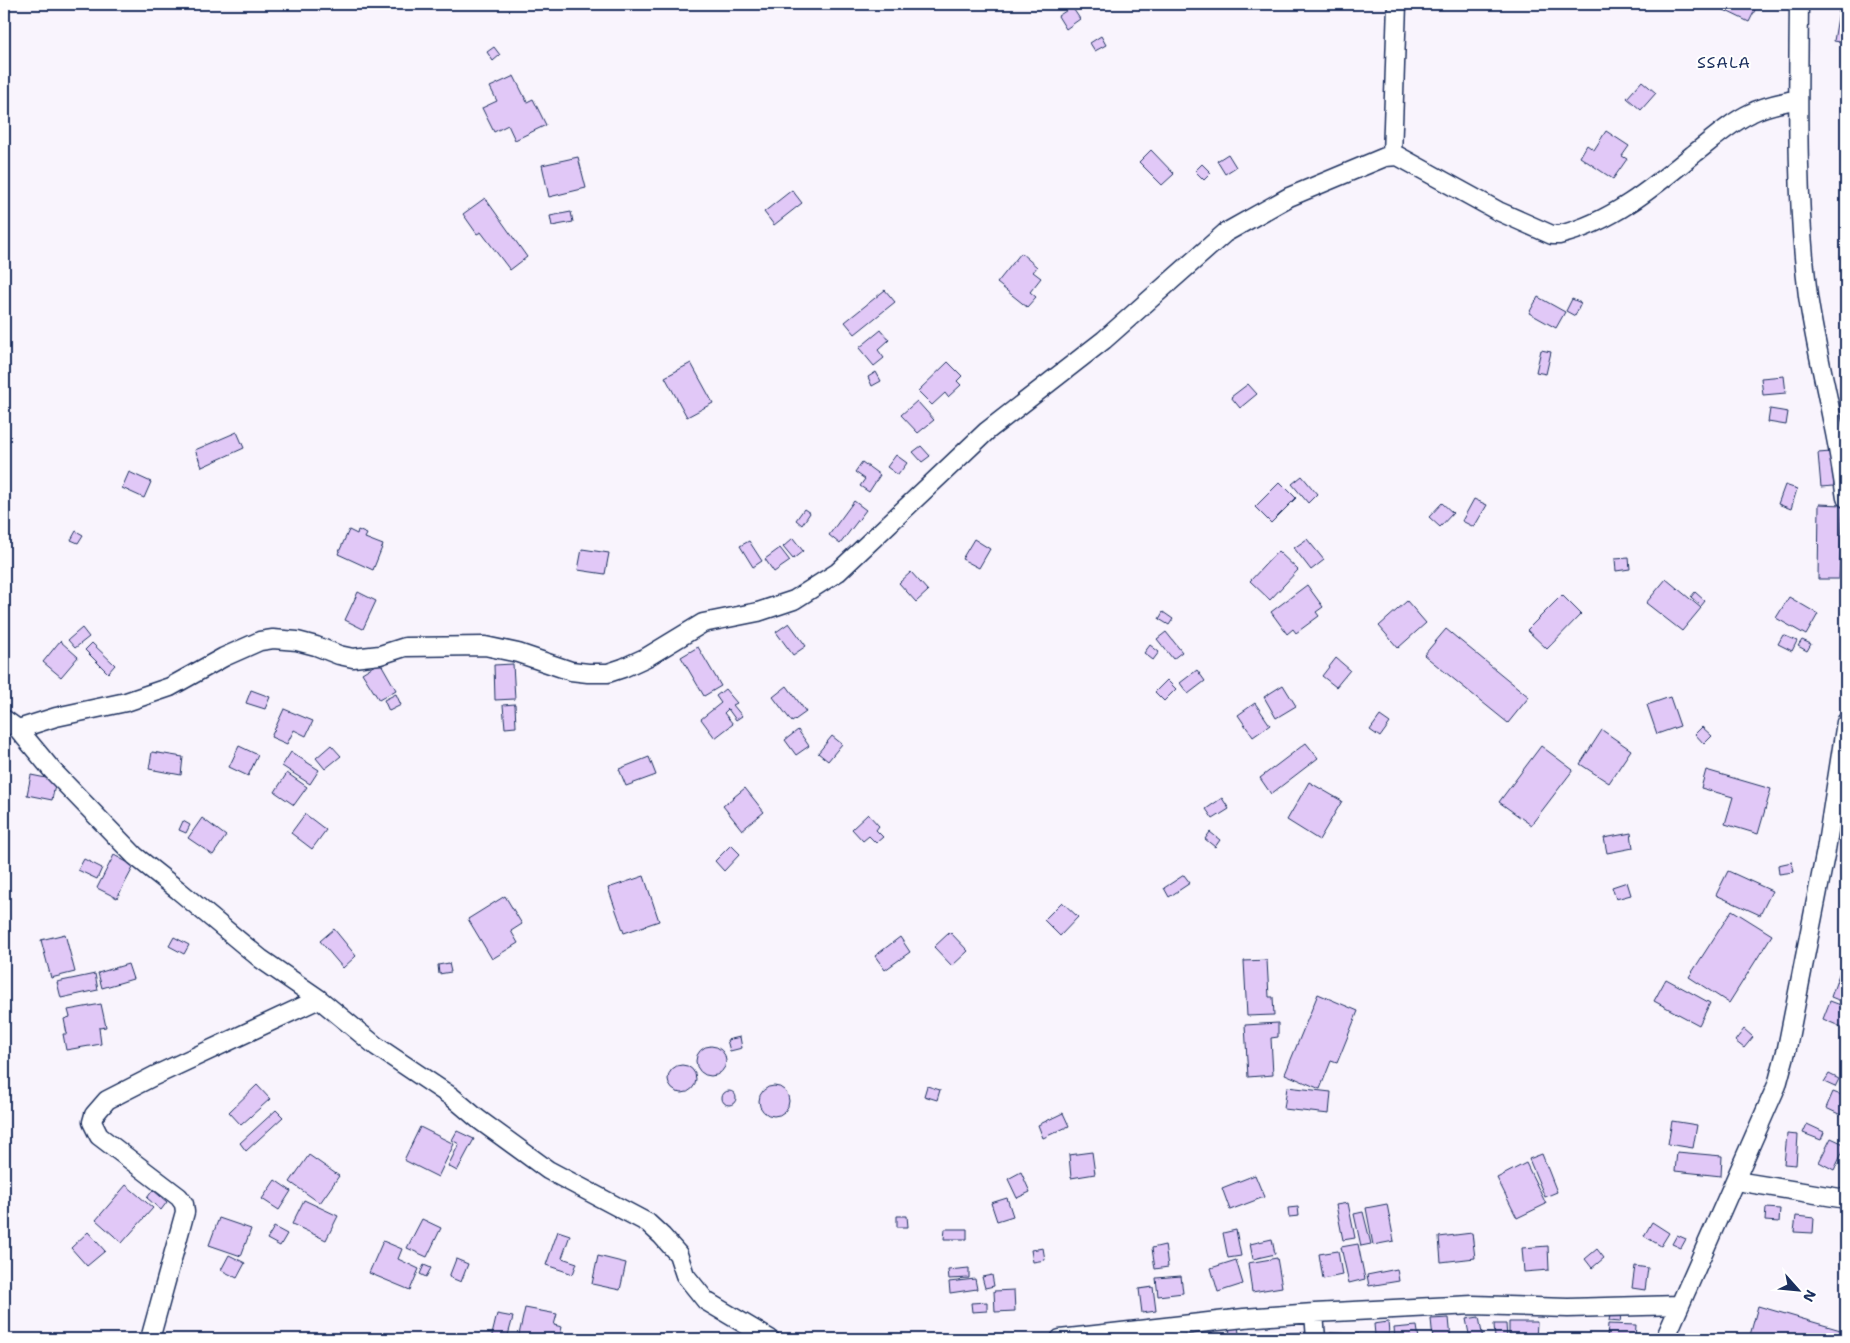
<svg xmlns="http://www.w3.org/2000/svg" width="1850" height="1343" font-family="'Shantell Sans',sans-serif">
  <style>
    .building { fill: #e1c8f7; stroke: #1b2f5e }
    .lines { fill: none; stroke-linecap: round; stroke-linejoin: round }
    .minor-casing { stroke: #1b2f5e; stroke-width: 21 }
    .minor { stroke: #fff; stroke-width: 18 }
    .labels { text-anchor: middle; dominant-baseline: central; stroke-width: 4; stroke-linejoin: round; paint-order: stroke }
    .quarter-label { font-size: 16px; letter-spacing: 1px; fill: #1b2f5e; stroke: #fff }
  </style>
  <rect width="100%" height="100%" fill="#f9f4fd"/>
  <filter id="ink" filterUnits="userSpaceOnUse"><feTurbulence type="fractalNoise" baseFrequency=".02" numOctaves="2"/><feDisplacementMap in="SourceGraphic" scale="10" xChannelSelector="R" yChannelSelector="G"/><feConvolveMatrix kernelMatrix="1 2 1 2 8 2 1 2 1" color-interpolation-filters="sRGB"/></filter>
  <g filter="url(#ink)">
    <path class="building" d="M1720,4H1758L1749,22L1718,7Z
      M1072,7L1080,19L1066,29L1058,16Z
      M1839,11L1846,13V43L1834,41Z
      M1101,36L1106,45L1095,51L1090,43Z
      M494,47L500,55L493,61L487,52Z
      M514,76L527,102L533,99L546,125L515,140L508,125L494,132L482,108L497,101L490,87Z
      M1642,81L1656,93L1641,110L1627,98Z
      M1606,131L1629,146L1622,156L1627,159L1613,179L1580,157L1587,145L1594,150Z
      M1151,150L1174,174L1162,185L1139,162Z
      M1228,154L1236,167L1225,174L1217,161Z
      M578,157L586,188L549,197L542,165Z
      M1202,164L1211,173L1204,180L1195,171Z
      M792,190L802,203L774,225L764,212Z
      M485,198L527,257L510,270L481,232L477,234L463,214Z
      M571,212L573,222L552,226L550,216Z
      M1021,253L1037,267L1033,272L1041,278L1030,292L1036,297L1027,307L997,283Z
      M885,290L895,302L855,334L845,322Z
      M1538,297L1565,312L1556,328L1529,313Z
      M1572,299L1581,303L1575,316L1566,311Z
      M881,330L889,340L878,350L884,358L874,366L859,348Z
      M1541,350L1551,352L1546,374L1536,372Z
      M948,362L962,376L957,381L961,385L948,397L945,393L932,405L918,391Z
      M691,363L713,403L687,417L665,377Z
      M876,372L881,381L872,386L868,377Z
      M1784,376L1786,393L1763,395L1761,378Z
      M1248,384L1257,394L1240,408L1231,397Z
      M917,401L934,420L918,433L901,415Z
      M1770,409L1788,412L1786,425L1768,422Z
      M237,432L244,448L202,467L195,450Z
      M921,446L930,456L922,462L913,452Z
      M1831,452L1834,486L1821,487L1818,453Z
      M896,455L907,463L898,475L887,467Z
      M862,462L880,475L869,492L860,486L865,479L855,472Z
      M129,472L151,482L144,498L122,488Z
      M1302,476L1317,494L1308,503L1292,484Z
      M1280,482L1296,498L1271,523L1255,507Z
      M1785,485L1797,489L1791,509L1778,504Z
      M1474,499L1487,505L1474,527L1462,521Z
      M854,501L866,510L840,544L829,535Z
      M1442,503L1453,513L1440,527L1429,517Z
      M1819,504L1843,505L1839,579H1818Z
      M804,509L810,513L802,525L796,520Z
      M349,530L357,534L358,530L367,534L365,538L383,545L373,570L338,554Z
      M76,531L83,535L78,543L71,540Z
      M793,538L803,551L793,559L783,547Z
      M974,539L990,549L979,568L962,559Z
      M1307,539L1324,560L1311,570L1294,548Z
      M749,541L762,561L753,567L740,546Z
      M780,548L790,561L774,572L765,559Z
      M582,549L609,553L605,574L578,570Z
      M1278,551L1298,570L1270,600L1250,581Z
      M1629,558L1630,569L1616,571L1615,559Z
      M911,572L928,591L916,602L899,583Z
      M1666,579L1701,608L1682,631L1646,603Z
      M1307,585L1323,607L1316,612L1319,616L1296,633L1293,629L1287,634L1271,612Z
      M358,592L376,601L363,629L345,620Z
      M1695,592L1705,601L1701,606L1691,597Z
      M1562,595L1581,614L1547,649L1527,630Z
      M1789,597L1818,614L1806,635L1776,618Z
      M1407,601L1426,623L1398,648L1379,626Z
      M1163,612L1173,619L1169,625L1159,619Z
      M789,623L806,646L793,655L776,632Z
      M82,628L89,637L75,648L68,640Z
      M1446,629L1529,697L1508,723L1424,655Z
      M1166,632L1182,652L1173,659L1157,639Z
      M1783,635L1797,641L1792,651L1778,644Z
      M1802,640L1811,644L1807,651L1798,646Z
      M60,641L78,657L61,677L43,662Z
      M92,643L115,665L108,673L85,650Z
      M1150,645L1159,652L1153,660L1144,653Z
      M698,647L721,686L704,696L681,657Z
      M1336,658L1350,670L1336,687L1322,676Z
      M380,662L396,690L379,700L362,673Z
      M513,664L515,699L495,700L494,665Z
      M1197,670L1205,681L1188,694L1180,683Z
      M1167,680L1176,689L1164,701L1155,692Z
      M1283,685L1296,706L1276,718L1264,697Z
      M787,686L806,712L792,722L773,697Z
      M725,689L737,703L733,705L742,716L736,720L728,709L724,713L733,724L715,738L701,719L721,703L716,696Z
      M251,690L270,697L265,709L246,703Z
      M396,694L401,705L389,711L384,700Z
      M1670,697L1680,726L1657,734L1647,705Z
      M1255,703L1270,725L1253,737L1238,715Z
      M515,704L516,727L505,728L503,705Z
      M284,709L313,721L306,736L294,730L287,744L271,737Z
      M1380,716L1390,723L1380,737L1370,730Z
      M1702,727L1712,736L1704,744L1695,734Z
      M798,730L809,746L796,755L785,740Z
      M1602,730L1631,750L1609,783L1580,764Z
      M832,736L842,744L828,761L818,753Z
      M1306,743L1318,758L1271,794L1260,778Z
      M331,745L341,756L325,769L316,758Z
      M239,746L258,755L248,776L229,767Z
      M1541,746L1573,770L1531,825L1499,802Z
      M152,752L183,757L181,775L149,769Z
      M291,752L319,770L310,784L282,766Z
      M649,757L656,775L626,786L619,769Z
      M1706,770L1771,789L1758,834L1725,824L1733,797L1701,788Z
      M287,773L307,787L294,805L275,792Z
      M31,775L56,780L52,800L27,795Z
      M1309,782L1342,801L1319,840L1287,820Z
      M745,788L764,812L742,830L723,806Z
      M1222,798L1229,809L1213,819L1206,809Z
      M305,814L326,830L312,849L291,833Z
      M868,814L879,826L876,830L883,837L876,843L869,836L863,841L852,829Z
      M202,818L226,836L213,855L188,838Z
      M183,821L190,825L186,833L179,830Z
      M1210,832L1220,840L1215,847L1205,839Z
      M1631,833L1633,848L1607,853L1604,838Z
      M731,845L740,854L724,871L715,861Z
      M114,855L134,866L117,898L97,888Z
      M84,859L102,868L97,879L78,870Z
      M1792,862L1794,872L1779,874L1778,865Z
      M1728,871L1772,891L1760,915L1716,895Z
      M1184,875L1190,883L1169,897L1164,888Z
      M644,876L659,921L624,933L608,888Z
      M1627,882L1631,895L1616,899L1612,887Z
      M505,896L522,924L511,931L518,943L492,959L468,919Z
      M1062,902L1078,917L1060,936L1044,920Z
      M1732,910L1772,935L1729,1003L1689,977Z
      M334,929L356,956L343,968L320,941Z
      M950,932L968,951L952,966L934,947Z
      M65,934L75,972L51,978L41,940Z
      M174,937L189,945L184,954L169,946Z
      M900,937L910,952L885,970L875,956Z
      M1267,960L1269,997H1273L1274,1015L1247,1016L1244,961Z
      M449,963L451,972L439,974L438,965Z
      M1843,963L1846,965V1003L1831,997Z
      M128,964L133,979L102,988L98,973Z
      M95,974L98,990L61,998L57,982Z
      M1666,979L1710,1003L1699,1025L1654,1001Z
      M1318,994L1358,1011L1337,1063L1331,1061L1320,1089L1285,1074Z
      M1830,1001L1846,1007V1029L1823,1019Z
      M101,1004L106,1027L99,1028L101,1044L66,1050L63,1034H67L64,1019L70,1017L68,1010Z
      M1278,1023V1037L1271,1038L1273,1075L1248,1077L1245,1025Z
      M1744,1029L1753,1037L1744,1048L1735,1041Z
      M740,1037L742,1048L730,1051L727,1040Z
      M696 1061a15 15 0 1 1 30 0a15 15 0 1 1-30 0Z
      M668 1079a14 14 0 1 1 28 0a14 14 0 1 1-28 0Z
      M1829,1074L1839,1079L1835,1087L1824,1082Z
      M257,1085L270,1099L241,1125L229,1112Z
      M927,1086L940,1090L937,1100L924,1096Z
      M759 1101a15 15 0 1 1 30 0a15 15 0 1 1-30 0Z
      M1287,1087L1331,1092L1329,1114L1284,1109Z
      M722 1098a7 7 0 1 1 14 0a7 7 0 1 1-14 0Z
      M1833,1092L1846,1097V1103L1841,1115L1826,1108Z
      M276,1110L283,1117L246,1151L240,1143Z
      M1063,1113L1069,1126L1043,1138L1038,1125Z
      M1672,1121L1697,1125L1693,1148L1668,1144Z
      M1807,1124L1824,1132L1821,1140L1803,1133Z
      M420,1127L454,1144L438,1177L404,1160Z
      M457,1131L474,1139L457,1171L448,1166L459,1144L452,1140Z
      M1787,1134L1798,1135L1796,1165L1784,1164Z
      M1831,1138L1846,1145L1834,1170L1819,1162Z
      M1092,1152L1095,1174L1071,1178L1069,1155Z
      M1677,1152L1722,1156L1721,1176L1675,1171Z
      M1542,1154L1557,1192L1545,1197L1529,1159Z
      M309,1155L339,1176L320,1203L290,1182Z
      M1526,1163L1546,1204L1517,1218L1497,1178Z
      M1021,1172L1030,1192L1017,1198L1008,1179Z
      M1255,1175L1264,1197L1230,1210L1222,1188Z
      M275,1180L291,1191L279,1210L262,1199Z
      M126,1185L153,1208L122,1243L96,1220Z
      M153,1190L167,1202L161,1210L147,1198Z
      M1007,1198L1013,1216L997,1221L991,1203Z
      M304,1200L338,1216L326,1240L292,1224Z
      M1348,1203L1355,1238L1343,1240L1336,1205Z
      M1387,1204L1394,1241L1373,1245L1366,1208Z
      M1298,1207L1299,1216L1289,1217L1288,1208Z
      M1766,1208L1780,1209L1779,1222L1765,1221Z
      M1363,1212L1371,1244L1361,1246L1354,1214Z
      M897,1216H907L908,1227H897Z
      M1796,1216L1814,1218L1813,1233L1794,1232Z
      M219,1218L251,1229L241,1256L209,1245Z
      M422,1219L441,1228L427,1257L407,1248Z
      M1652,1222L1669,1233L1661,1246L1644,1236Z
      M274,1227L287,1234L280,1246L267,1239Z
      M945,1229H967V1239H944Z
      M1236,1230L1241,1256L1228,1258L1223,1233Z
      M558,1231L570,1235L562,1258L577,1263L573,1274L546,1265Z
      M88,1232L105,1251L87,1266L71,1248Z
      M1472,1233L1475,1258L1441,1262L1439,1237Z
      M1677,1235L1686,1239L1681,1248L1672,1244Z
      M1272,1239L1275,1254L1253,1259L1250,1244Z
      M383,1241L402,1249L398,1259L419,1269L410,1290L369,1273Z
      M1358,1244L1365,1279L1349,1283L1341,1247Z
      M1165,1245L1168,1267L1155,1269L1152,1248Z
      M1548,1246L1549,1270L1524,1272L1522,1248Z
      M1043,1248L1045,1260L1033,1262L1031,1250Z
      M1597,1249L1604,1258L1592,1268L1585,1259Z
      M1338,1251L1342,1275L1323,1279L1319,1254Z
      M229,1255L245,1263L237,1278L221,1270Z
      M598,1256L626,1263L620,1290L592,1284Z
      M1277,1258L1282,1287L1252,1292L1248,1263Z
      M456,1259L468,1264L461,1282L449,1277Z
      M1236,1260L1243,1284L1218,1292L1211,1268Z
      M424,1265L431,1268L426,1277L420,1274Z
      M1635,1266L1648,1268L1645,1290L1632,1288Z
      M969,1268V1278L949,1279L948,1270Z
      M1397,1269L1399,1281L1369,1286L1367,1275Z
      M992,1275L994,1286L985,1288L982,1277Z
      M1181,1276L1183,1293L1158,1296L1156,1278Z
      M975,1279L977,1289L950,1293L949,1282Z
      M1153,1287L1156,1311L1142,1313L1139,1289Z
      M1014,1290L1015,1311L995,1312L994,1291Z
      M987,1302V1311L972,1312L971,1303Z
      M1758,1306L1844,1331L1842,1339H1749Z
      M525,1308L557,1314L554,1325L562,1327L559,1339H518Z
      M497,1314L513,1317L507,1339H491Z
      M1610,1315H1621L1620,1322L1609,1321Z
      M1479,1317L1483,1339H1470L1466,1319Z
      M1449,1318L1451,1339H1433L1431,1319Z
      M1388,1322L1389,1334L1375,1335L1374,1324Z
      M1509,1322H1537L1536,1339H1509Z
      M1238,1323L1239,1335L1230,1336L1229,1324Z
      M1494,1324H1506L1507,1339H1495Z
      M1608,1324L1636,1325L1635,1339H1607Z
      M1417,1326L1419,1339H1395L1394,1328Z
      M1310,1332V1339H1290L1289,1333Z
      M1330,1333L1359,1334V1339H1330Z"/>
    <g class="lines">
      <defs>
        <path id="minor" d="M1799,4C1798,101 1796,199 1808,296C1814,338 1824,378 1832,419C1838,445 1842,472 1846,498
          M1392,156L1397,4
          M4,719L18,729L52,770L135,856L178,890L261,959L319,999L376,1046L452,1097L478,1119L548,1170L648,1223L662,1236L678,1254L685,1275L706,1301L770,1339
          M18,729L56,717L126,702L170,687L224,657L260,641L273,639L297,641L316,646L339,655L353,658L380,655L405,647L485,646L518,653L571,671L588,673H608L623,668L647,657L703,623L758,612L794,600L838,572L987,431L1104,340L1225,233L1289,197L1385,157L1398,156L1498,211L1552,235H1559C1611,223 1655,186 1695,153C1713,139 1730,123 1751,113C1765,105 1782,103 1798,99
          M1736,1181L1846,1199
          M1314,1313L1316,1339
          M150,1339L185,1212L184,1204L179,1197L99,1136L92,1122L94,1115L107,1100L154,1076L319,999
          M1060,1339L1244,1318L1314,1313L1473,1305L1568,1308L1680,1305
          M1665,1339L1777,1085L1787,1048L1826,850L1846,722"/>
      </defs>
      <use href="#minor" class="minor-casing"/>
      <use href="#minor" class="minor"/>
    </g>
  </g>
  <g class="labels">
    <g class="quarter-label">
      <text x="1724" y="62">SSALA</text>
    </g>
  </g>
  <rect width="1850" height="1343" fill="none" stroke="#fff" stroke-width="20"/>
  <rect x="10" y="10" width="1830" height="1323" fill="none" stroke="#1b2f5e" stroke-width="2" filter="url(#ink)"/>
  <g transform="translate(1798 1290) rotate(117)" stroke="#ffffff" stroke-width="4" paint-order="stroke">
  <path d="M0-4L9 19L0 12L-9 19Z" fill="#1b2f5e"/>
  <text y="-8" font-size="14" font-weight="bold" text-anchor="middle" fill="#1b2f5e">N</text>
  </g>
</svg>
